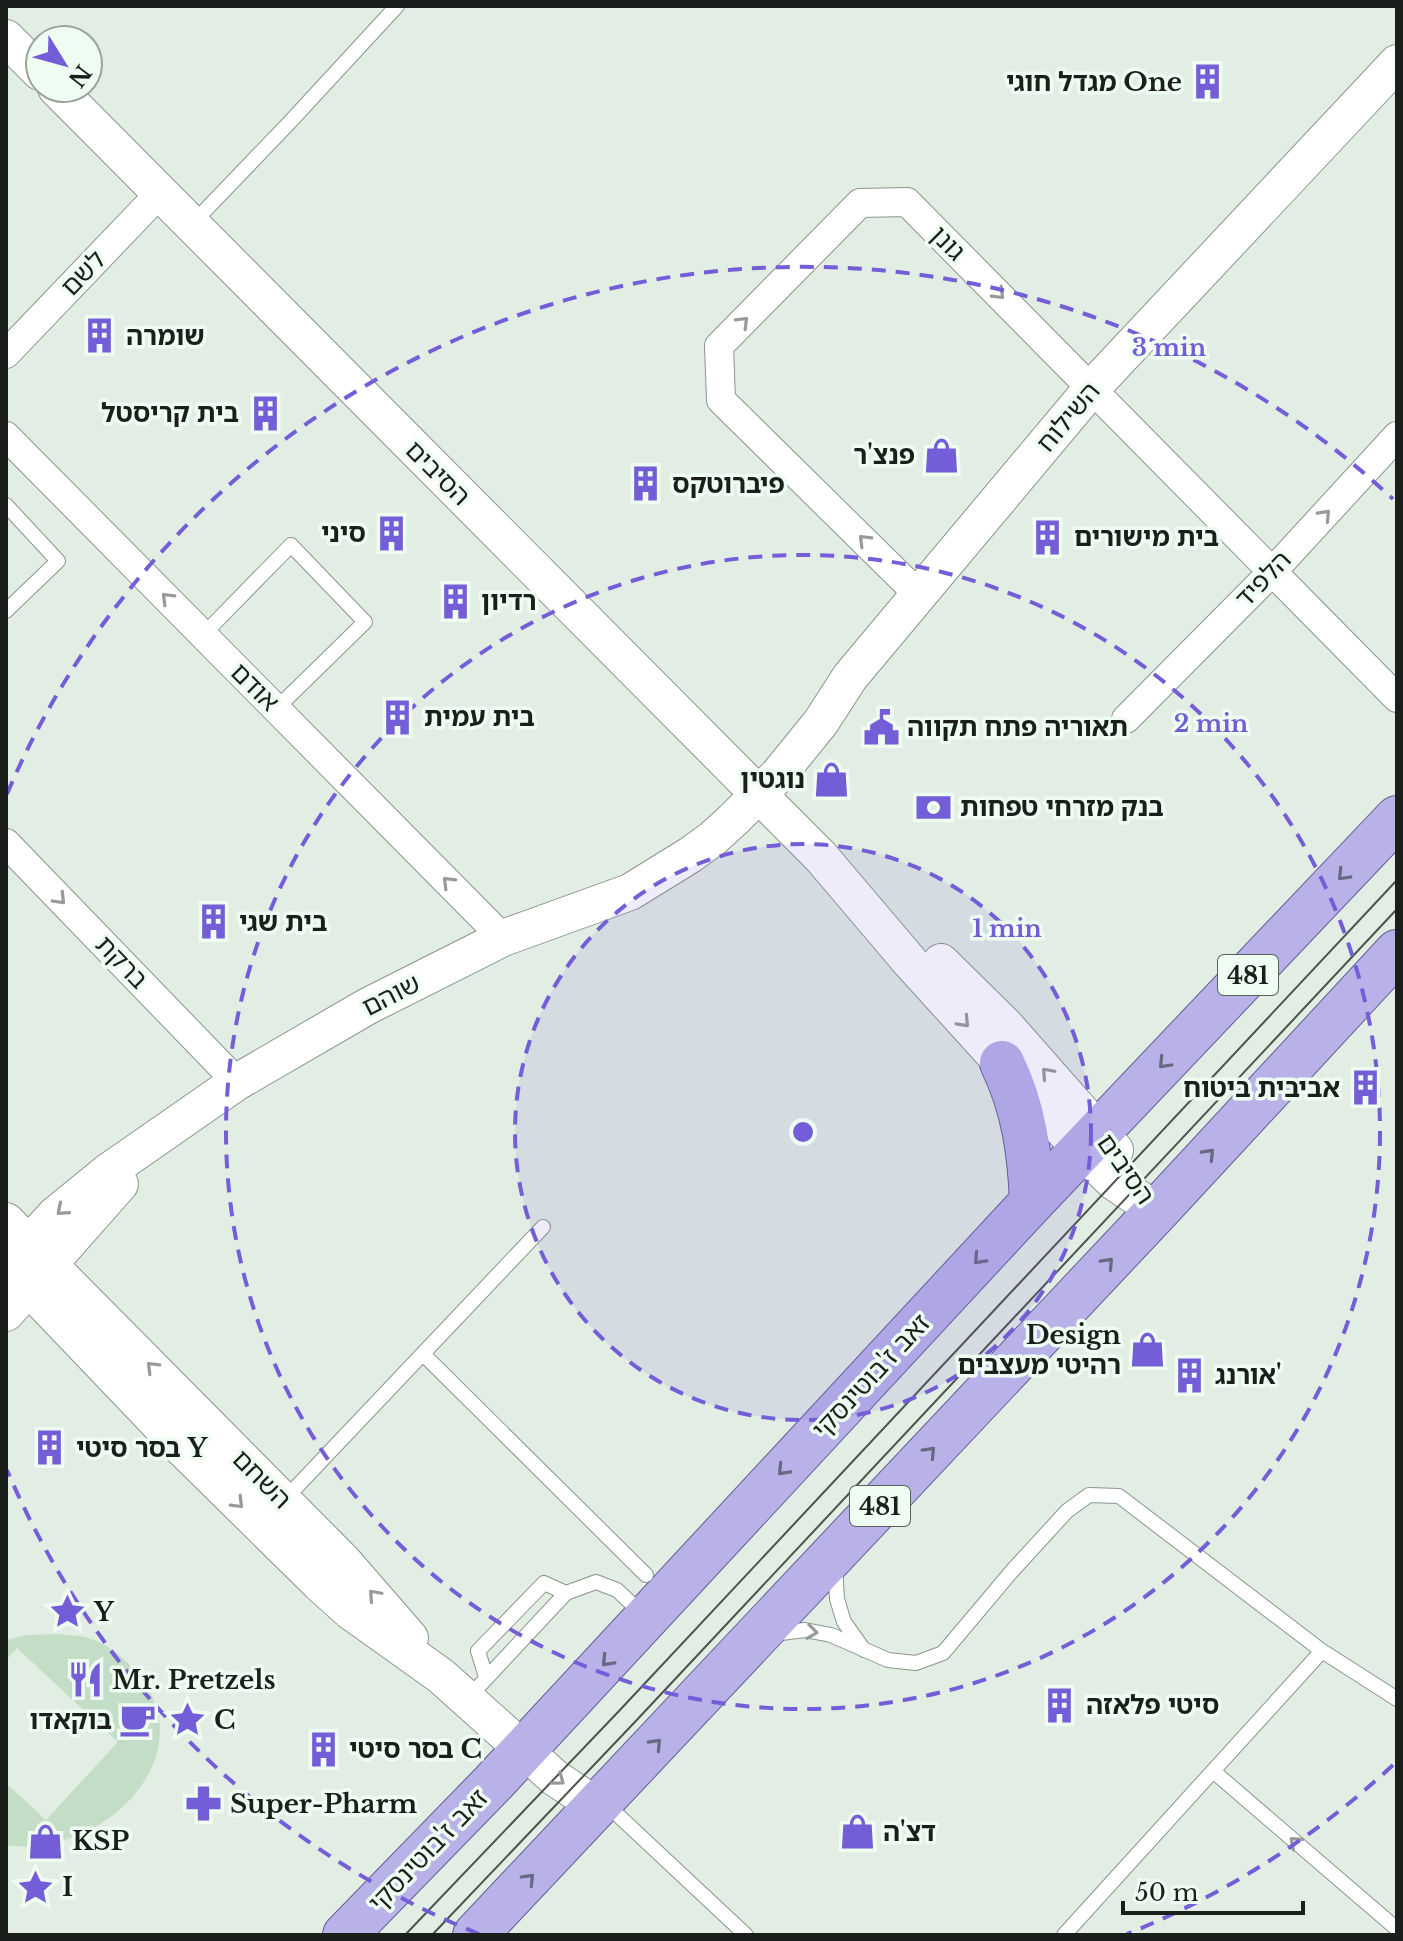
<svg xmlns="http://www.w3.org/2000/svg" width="1403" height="1941" font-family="'Libre Baskerville','Noto Sans Hebrew',serif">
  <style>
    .green { fill: #c3ddc6 }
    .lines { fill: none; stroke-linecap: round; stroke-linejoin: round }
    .service-casing { stroke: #8a958b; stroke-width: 16 }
    .minor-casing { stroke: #8a958b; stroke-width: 30 }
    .tertiary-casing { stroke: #8a958b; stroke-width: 38 }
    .primary-casing { stroke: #625d96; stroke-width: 46 }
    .service { stroke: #fff; stroke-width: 14 }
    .minor { stroke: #fff; stroke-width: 28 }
    .tertiary { stroke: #fff; stroke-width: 36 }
    .primary { stroke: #b8b2e8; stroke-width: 44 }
    .tram { stroke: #4c534d; stroke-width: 2 }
    .oneway { stroke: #989a98 }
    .oneway2 { stroke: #696882 }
    .ring { fill: none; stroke: #745ed8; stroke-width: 4; stroke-dasharray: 14 10 }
    .labels { text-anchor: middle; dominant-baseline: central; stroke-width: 7; stroke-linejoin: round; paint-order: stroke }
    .shield { fill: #effcf1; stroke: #5a615b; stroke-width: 2 }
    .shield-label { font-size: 24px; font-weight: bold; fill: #1a1f1b }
    .poi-label { font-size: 26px; font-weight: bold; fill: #1a1f1b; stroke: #effcf1; text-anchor: start }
    .street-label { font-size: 26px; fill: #1a1f1b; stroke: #effcf1 }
    .centre { fill: #745ed8; stroke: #effcf1; stroke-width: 4 }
    .ring-label { font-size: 24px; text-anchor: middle; font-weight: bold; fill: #745ed8; stroke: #effcf1; stroke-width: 7; stroke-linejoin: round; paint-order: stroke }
  </style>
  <rect width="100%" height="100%" fill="#e2eee4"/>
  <path class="green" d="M55,1634C65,1635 75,1635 85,1637C105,1642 122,1656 135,1671C191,1732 144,1809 78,1835C55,1844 30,1849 6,1845V1783L46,1820L118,1742L17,1648L6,1660V1640L27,1635Z"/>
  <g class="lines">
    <defs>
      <path id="service" d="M192,224L289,123L397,6
        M6,505L58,561L6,611
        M203,635L291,545L365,622L276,709
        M423,1354L646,1575
        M285,1499L543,1227
        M835,1566L837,1599L844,1622L864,1650
        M773,1634L805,1630L831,1635L888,1660L916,1663L943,1653L1012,1571L1067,1511L1089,1495L1119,1496L1322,1651L1397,1699
        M486,1677L478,1651L544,1583L566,1593
        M467,1699L566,1593L596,1582L617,1590L636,1608L646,1609
        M1213,1771L1397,1929
        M606,1804L746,1935
        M1064,1935L1322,1651"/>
      <path id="minor" d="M6,354L160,193
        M6,436L503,938
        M919,595L721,400L719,346L860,203L907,202L1397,698
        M1126,719L1272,572L1397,436
        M6,843L237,1082"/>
      <path id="tertiary" d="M6,38L40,72
        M56,88L821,857L911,963L1081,1150L1114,1182L1157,1211
        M941,962L1005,1025L1115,1150
        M6,1221L344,1562L410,1638
        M6,1264L182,1448L320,1584L350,1611L441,1676L555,1778L597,1806
        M6,1269L55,1215L109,1171L237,1082L368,1006L503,938L630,892L690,855L712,839L734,819L778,775L821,722L850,677L1092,388L1397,63
        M6,1313L120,1184"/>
      <path id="primary" d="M1002,1063C1024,1108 1030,1153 1032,1202
        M345,1935L493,1783L1032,1202L1397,818
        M475,1935L1157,1211L1397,952"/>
    </defs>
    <use href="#service" class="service-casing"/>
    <use href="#minor" class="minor-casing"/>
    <use href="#tertiary" class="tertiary-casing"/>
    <use href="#primary" class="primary-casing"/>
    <use href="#service" class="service"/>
    <use href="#minor" class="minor"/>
    <use href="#tertiary" class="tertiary"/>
    <use href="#primary" class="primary"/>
    <path class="tram" d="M405,1935L619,1711L1397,880
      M432,1935L633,1724L1397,909"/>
  </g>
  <defs><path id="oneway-chevron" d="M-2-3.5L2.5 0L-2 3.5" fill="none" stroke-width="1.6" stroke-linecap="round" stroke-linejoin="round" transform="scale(2)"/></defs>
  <g class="oneway">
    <use href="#oneway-chevron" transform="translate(999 294) rotate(45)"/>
    <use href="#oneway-chevron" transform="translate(743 322) rotate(-45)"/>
    <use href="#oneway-chevron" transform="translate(1325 515) rotate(-47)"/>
    <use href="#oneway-chevron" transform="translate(864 540) rotate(-135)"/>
    <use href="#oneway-chevron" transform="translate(167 598) rotate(-135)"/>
    <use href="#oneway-chevron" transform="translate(448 882) rotate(-135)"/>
    <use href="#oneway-chevron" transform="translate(60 899) rotate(46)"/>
    <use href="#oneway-chevron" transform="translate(964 1022) rotate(47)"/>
    <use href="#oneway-chevron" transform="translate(1047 1073) rotate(-132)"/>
    <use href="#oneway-chevron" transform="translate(62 1210) rotate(139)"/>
    <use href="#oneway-chevron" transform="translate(152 1367) rotate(-135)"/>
    <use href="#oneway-chevron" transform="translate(238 1503) rotate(45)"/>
    <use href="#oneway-chevron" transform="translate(374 1595) rotate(-132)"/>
    <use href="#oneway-chevron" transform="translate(812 1632) rotate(7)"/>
    <use href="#oneway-chevron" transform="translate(559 1780) rotate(37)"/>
    <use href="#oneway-chevron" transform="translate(1295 1842) rotate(-139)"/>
  </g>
  <g class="oneway2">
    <use href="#oneway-chevron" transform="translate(1343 875) rotate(134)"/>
    <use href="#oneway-chevron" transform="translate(1164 1063) rotate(134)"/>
    <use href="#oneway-chevron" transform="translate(1209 1154) rotate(-47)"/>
    <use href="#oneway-chevron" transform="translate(979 1259) rotate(133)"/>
    <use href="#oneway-chevron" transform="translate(1108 1263) rotate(-47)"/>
    <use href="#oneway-chevron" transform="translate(930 1452) rotate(-47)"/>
    <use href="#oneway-chevron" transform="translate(783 1470) rotate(133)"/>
    <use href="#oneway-chevron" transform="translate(607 1661) rotate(133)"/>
    <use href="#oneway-chevron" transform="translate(656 1744) rotate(-47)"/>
    <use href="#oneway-chevron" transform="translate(529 1879) rotate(-46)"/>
  </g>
  <circle cx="803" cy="1132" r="288" fill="#745ed8" fill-opacity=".12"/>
  <g class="ring">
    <circle cx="803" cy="1132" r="288"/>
    <circle cx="803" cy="1132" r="577"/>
    <path d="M1393 1765A865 865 0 0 1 1127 1934M479 1934A865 865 0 0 1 7 1470M7 794A865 865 0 0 1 1393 499"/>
  </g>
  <defs>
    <symbol id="building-bare" viewBox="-9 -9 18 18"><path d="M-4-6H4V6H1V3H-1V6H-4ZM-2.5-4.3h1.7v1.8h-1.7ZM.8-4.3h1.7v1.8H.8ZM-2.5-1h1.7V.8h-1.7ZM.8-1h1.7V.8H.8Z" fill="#745ed8" stroke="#effcf1" stroke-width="2.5" paint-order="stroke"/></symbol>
    <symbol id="shop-bare" viewBox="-9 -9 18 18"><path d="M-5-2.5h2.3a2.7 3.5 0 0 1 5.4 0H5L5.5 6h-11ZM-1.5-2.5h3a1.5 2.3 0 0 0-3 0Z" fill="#745ed8" stroke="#effcf1" stroke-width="2.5" paint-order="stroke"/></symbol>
    <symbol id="civic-bare" viewBox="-9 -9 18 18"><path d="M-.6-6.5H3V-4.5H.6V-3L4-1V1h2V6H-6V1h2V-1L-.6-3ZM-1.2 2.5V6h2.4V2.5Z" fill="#745ed8" stroke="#effcf1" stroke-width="2.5" paint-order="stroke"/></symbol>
    <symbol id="bank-bare" viewBox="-9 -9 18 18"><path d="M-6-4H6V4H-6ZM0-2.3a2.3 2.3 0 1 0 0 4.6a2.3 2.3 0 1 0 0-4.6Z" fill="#745ed8" stroke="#effcf1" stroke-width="2.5" paint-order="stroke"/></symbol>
    <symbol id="sight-bare" viewBox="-9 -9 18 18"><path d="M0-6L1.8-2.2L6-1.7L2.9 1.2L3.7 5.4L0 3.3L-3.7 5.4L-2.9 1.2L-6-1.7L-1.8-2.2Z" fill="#745ed8" stroke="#effcf1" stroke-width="2.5" paint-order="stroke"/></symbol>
    <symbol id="restaurant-bare" viewBox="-9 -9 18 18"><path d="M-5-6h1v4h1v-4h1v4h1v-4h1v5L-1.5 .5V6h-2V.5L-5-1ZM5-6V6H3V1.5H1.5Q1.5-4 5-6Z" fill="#745ed8" stroke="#effcf1" stroke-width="2.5" paint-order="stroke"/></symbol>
    <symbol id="cafe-bare" viewBox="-9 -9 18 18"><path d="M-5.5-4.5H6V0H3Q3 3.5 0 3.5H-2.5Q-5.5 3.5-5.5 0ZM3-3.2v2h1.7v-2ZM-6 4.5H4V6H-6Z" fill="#745ed8" stroke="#effcf1" stroke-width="2.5" paint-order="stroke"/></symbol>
    <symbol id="pharmacy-bare" viewBox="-9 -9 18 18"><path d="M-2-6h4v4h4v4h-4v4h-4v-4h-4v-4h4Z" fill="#745ed8" stroke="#effcf1" stroke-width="2.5" paint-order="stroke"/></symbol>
  </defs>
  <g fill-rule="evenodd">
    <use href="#building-bare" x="1182" y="56" width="51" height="51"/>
    <use href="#building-bare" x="74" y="310" width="51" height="51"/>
    <use href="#building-bare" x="240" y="388" width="51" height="51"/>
    <use href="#shop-bare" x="916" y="430" width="51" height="51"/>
    <use href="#building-bare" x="620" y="458" width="51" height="51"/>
    <use href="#building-bare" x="366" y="508" width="51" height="51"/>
    <use href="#building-bare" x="1022" y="512" width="51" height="51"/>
    <use href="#building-bare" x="430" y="576" width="51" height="51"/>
    <use href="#building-bare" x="372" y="692" width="51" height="51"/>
    <use href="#civic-bare" x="856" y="702" width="51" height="51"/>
    <use href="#shop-bare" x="806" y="754" width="51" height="51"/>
    <use href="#bank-bare" x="908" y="782" width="51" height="51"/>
    <use href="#building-bare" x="188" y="896" width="51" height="51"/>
    <use href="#building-bare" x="1340" y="1062" width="51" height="51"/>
    <use href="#shop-bare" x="1122" y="1324" width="51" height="51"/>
    <use href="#building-bare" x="1164" y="1350" width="51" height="51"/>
    <use href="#building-bare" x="24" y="1422" width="51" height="51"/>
    <use href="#sight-bare" x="42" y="1586" width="51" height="51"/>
    <use href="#restaurant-bare" x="60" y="1654" width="51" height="51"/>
    <use href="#building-bare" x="1034" y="1680" width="51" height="51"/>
    <use href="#cafe-bare" x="112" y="1694" width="51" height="51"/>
    <use href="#sight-bare" x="162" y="1694" width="51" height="51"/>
    <use href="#building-bare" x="298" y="1724" width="51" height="51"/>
    <use href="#pharmacy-bare" x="178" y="1778" width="51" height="51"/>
    <use href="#shop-bare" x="832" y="1806" width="51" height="51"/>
    <use href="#shop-bare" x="20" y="1816" width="51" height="51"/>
    <use href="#sight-bare" x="10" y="1862" width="51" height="51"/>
  </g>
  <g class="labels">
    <g class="shield">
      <rect x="1218" y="955" width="60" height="40" rx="6"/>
      <rect x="850" y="1486" width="60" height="40" rx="6"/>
    </g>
    <g class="shield-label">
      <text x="1248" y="975">481</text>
      <text x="880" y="1506">481</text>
    </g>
    <g class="poi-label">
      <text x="1182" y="82" text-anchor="end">מגדל חוגי One</text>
      <text x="126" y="336">שומרה</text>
      <text x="239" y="413" text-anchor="end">בית קריסטל</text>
      <text x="915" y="455" text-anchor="end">פנצ'ר</text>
      <text x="672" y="484">פיברוטקס</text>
      <text x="366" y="533" text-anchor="end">סיני</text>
      <text x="1074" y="537">בית מישורים</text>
      <text x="481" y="601">רדיון</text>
      <text x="424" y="717">בית עמית</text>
      <text x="907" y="727">תאוריה פתח תקווה</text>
      <text x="805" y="779" text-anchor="end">נוגטין</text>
      <text x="960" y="807">בנק מזרחי טפחות</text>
      <text x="239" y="922">בית שגי</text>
      <text x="1340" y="1088" text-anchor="end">אביבית ביטוח</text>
      <text x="1121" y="1335" text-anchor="end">Design<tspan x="1121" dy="30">רהיטי מעצבים</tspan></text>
      <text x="1215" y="1375">אורנג'</text>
      <text x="76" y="1448">בסר סיטי Y</text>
      <text x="94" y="1612">Y</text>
      <text x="112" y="1680">Mr. Pretzels</text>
      <text x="1086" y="1705">סיטי פלאזה</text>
      <text x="112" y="1720" text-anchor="end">בוקאדו</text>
      <text x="214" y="1720">C</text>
      <text x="349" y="1749">בסר סיטי C</text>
      <text x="230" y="1804">Super-Pharm</text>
      <text x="883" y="1832">דצ'ה</text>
      <text x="72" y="1841">KSP</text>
      <text x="62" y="1887">I</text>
    </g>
    <g class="street-label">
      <text transform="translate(948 243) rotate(45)">גונן</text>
      <text transform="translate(83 273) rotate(-46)">לשם</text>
      <text transform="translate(1068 417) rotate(-50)">השילוח</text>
      <text transform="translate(438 473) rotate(45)">הסיבים</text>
      <text transform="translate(1263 579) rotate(-46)">הלפיד</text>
      <text transform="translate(255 687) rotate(45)">אודם</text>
      <text transform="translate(122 962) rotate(46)">ברקת</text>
      <text transform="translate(391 995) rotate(-27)">שוהם</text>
      <text transform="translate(1126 1169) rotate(55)">הסיבים</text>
      <text transform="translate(871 1376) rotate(-47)">זאב ז'בוטינסקי</text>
      <text transform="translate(262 1479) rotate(45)">השחם</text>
      <text transform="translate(428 1850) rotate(-46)">זאב ז'בוטינסקי</text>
    </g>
  </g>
  <circle cx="803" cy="1132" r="12" class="centre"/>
  <g class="ring-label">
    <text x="1169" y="356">3 min</text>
    <text x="1211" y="732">2 min</text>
    <text x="1007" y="937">1 min</text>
  </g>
  <rect width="1403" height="1941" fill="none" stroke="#1a1f1b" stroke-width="16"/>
  <g transform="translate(64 64) rotate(127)"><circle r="38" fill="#effcf1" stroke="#9aa49b" stroke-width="2"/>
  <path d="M0-6L14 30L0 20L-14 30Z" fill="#745ed8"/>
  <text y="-12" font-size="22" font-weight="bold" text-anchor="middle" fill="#1a1f1b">N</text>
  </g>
  <path d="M1123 1901v12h180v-12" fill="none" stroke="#1a1f1b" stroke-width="4"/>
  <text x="1135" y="1901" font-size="24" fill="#1a1f1b" stroke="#effcf1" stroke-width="6" paint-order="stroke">50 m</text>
</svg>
